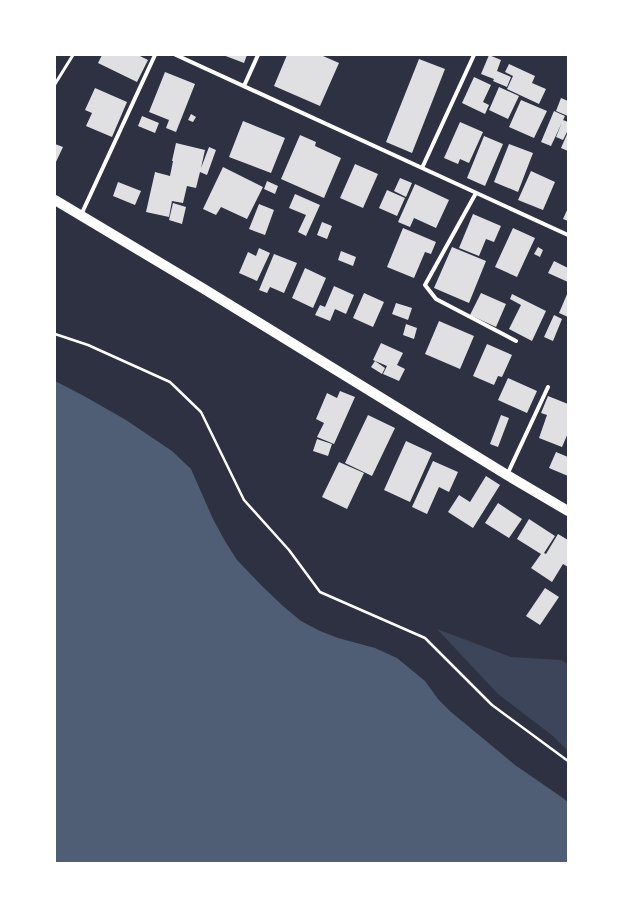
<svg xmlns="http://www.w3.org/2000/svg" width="623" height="918" font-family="'Asap Condensed',sans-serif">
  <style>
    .green { fill: #3c4559 }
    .water { fill: #4f5d75 }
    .building { fill: #e0e0e3 }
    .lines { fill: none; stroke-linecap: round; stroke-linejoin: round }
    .path { stroke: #fff; stroke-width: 2.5 }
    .service { stroke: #fff; stroke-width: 3 }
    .minor { stroke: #fff; stroke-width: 4 }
    .primary { stroke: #fff; stroke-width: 10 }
  </style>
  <rect width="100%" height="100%" fill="#2d3142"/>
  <path class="green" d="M437,629L511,657L561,660L568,664V751L553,736L498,694Z"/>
  <path class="water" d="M55,381L84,396L126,420L172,451L191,469L213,519L225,541L237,560L262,586L283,606L301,621L320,631L338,638L375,648L397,658L425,681L438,699L451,712L515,765L560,796L568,802V863H55Z"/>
  <path class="building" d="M102,55H138L148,60L137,82L98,63Z
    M223,55H247L244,63Z
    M287,55H324L323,56L339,63L320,106L274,86Z
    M489,55L501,60L497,71L511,77L507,87L493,81L494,79L481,74Z
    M419,59L445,69L412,153L386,142Z
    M509,64L535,76L532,83L546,89L539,104L507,89L513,76L505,72Z
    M165,72L195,84L176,132L166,128L169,120L149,112Z
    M474,77L491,85L483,102L489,105L485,114L462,103Z
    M499,87L519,96L508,119L489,110Z
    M95,88L127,102L112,137L86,126L92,113L85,110Z
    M561,98L568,101V116L556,111Z
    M521,100L547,111L534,138L509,127Z
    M554,111L565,116L551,146L541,142Z
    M191,114L196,117L193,122L188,120Z
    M142,116L159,123L155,133L138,126Z
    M563,120L568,122V130L563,140L556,137Z
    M243,121L285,138L271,173L229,157Z
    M460,122L483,132L469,163L460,159L458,164L444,158Z
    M568,132V151L561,148Z
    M300,135L316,142L315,146L341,158L324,198L281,179Z
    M484,136L503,144L485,186L467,178Z
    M176,143L205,150L201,168L209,147L216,150L207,175L200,172L196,188L187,186L183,203L172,201L169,217L146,212L155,172L170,176L173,161H172Z
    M55,144L63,147L55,164Z
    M509,144L533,153L518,192L494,182Z
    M355,164L378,174L363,208L340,198Z
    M223,167L263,187L247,219L221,207L216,215L203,209Z
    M531,171L555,182L543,210L518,200Z
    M400,178L412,183L406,197L394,191Z
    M267,181L278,186L275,194L264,189Z
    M118,182L141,191L135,205L113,196Z
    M415,184L449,200L436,228L414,218L410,227L398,222Z
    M387,190L405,198L397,216L379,208Z
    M295,194L320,205L306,236L298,232L306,215L289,208Z
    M173,203L186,207L182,224L169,220Z
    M259,204L274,210L265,235L249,229Z
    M568,208V221L563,219Z
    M473,214L501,226L494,242L486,239L479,256L459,248Z
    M322,222L332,226L327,239L317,235Z
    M403,228L436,242L431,254L425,252L414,278L387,267Z
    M513,228L535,238L517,277L495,267Z
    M452,247L486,261L469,303L434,288Z
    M538,247L543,250L540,257L534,254Z
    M259,248L270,253L257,281L239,273L248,252L256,256Z
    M341,251L356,257L353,266L338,260Z
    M274,254L297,263L284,293L270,287L267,293L259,290Z
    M554,261L568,268V282L548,273Z
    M305,268L326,278L313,308L292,298Z
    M334,286L354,295L346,314L335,309L330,321L315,315L320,305L325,307Z
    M568,292V317L559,313Z
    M364,293L384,302L373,327L353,318Z
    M481,293L506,304L496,327L470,315Z
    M512,294L546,311L532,341L509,329L521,305L510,299Z
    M396,303L412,308L408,320L392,314Z
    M554,315L562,319L553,341L544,337Z
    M439,321L474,336L460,369L425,354Z
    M406,324L417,328L414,339L403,335Z
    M381,343L403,353L397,365L405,369L399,381L383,374L387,366L373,360Z
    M487,344L512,355L502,377L498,376L494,385L473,376Z
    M375,361L385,368L382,374L371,367Z
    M508,378L537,391L527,413L498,400Z
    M340,391L355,397L334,444L317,437L324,423L316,419L327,393L337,398Z
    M548,396L568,404V433L562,447L539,438L547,415L541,413Z
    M368,415L395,428L372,476L345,463Z
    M501,415L509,418L498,447L490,444Z
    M317,439L332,444L328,456L313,451Z
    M406,441L432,453L410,502L384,490Z
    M556,452L568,457V476L549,468Z
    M433,461L458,472L449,492L439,487L427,514L412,507Z
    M339,462L364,473L347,509L322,497Z
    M486,476L500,485L473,528L448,512L459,495L470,502Z
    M498,503L522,519L509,538L485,523Z
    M529,519L555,536L544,553L546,554L558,534L568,540V567L563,564L552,582L531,568L541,554L517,539Z
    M545,588L559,597L540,625L526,616Z"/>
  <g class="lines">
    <path class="path" d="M55,334L88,345L170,382L201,412L244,500L289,550L320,592L425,638L492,705L568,761"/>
    <path class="service" d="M55,84L73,55"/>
    <path class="minor" d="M176,55L568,235
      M244,86L258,55
      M422,168L474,55
      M476,193L425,285L436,299L516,341
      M81,215L155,55
      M507,475L548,387"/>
    <path class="primary" d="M55,200L204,289L507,475L568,511"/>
  </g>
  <rect width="623" height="918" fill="none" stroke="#ffffff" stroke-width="112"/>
</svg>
